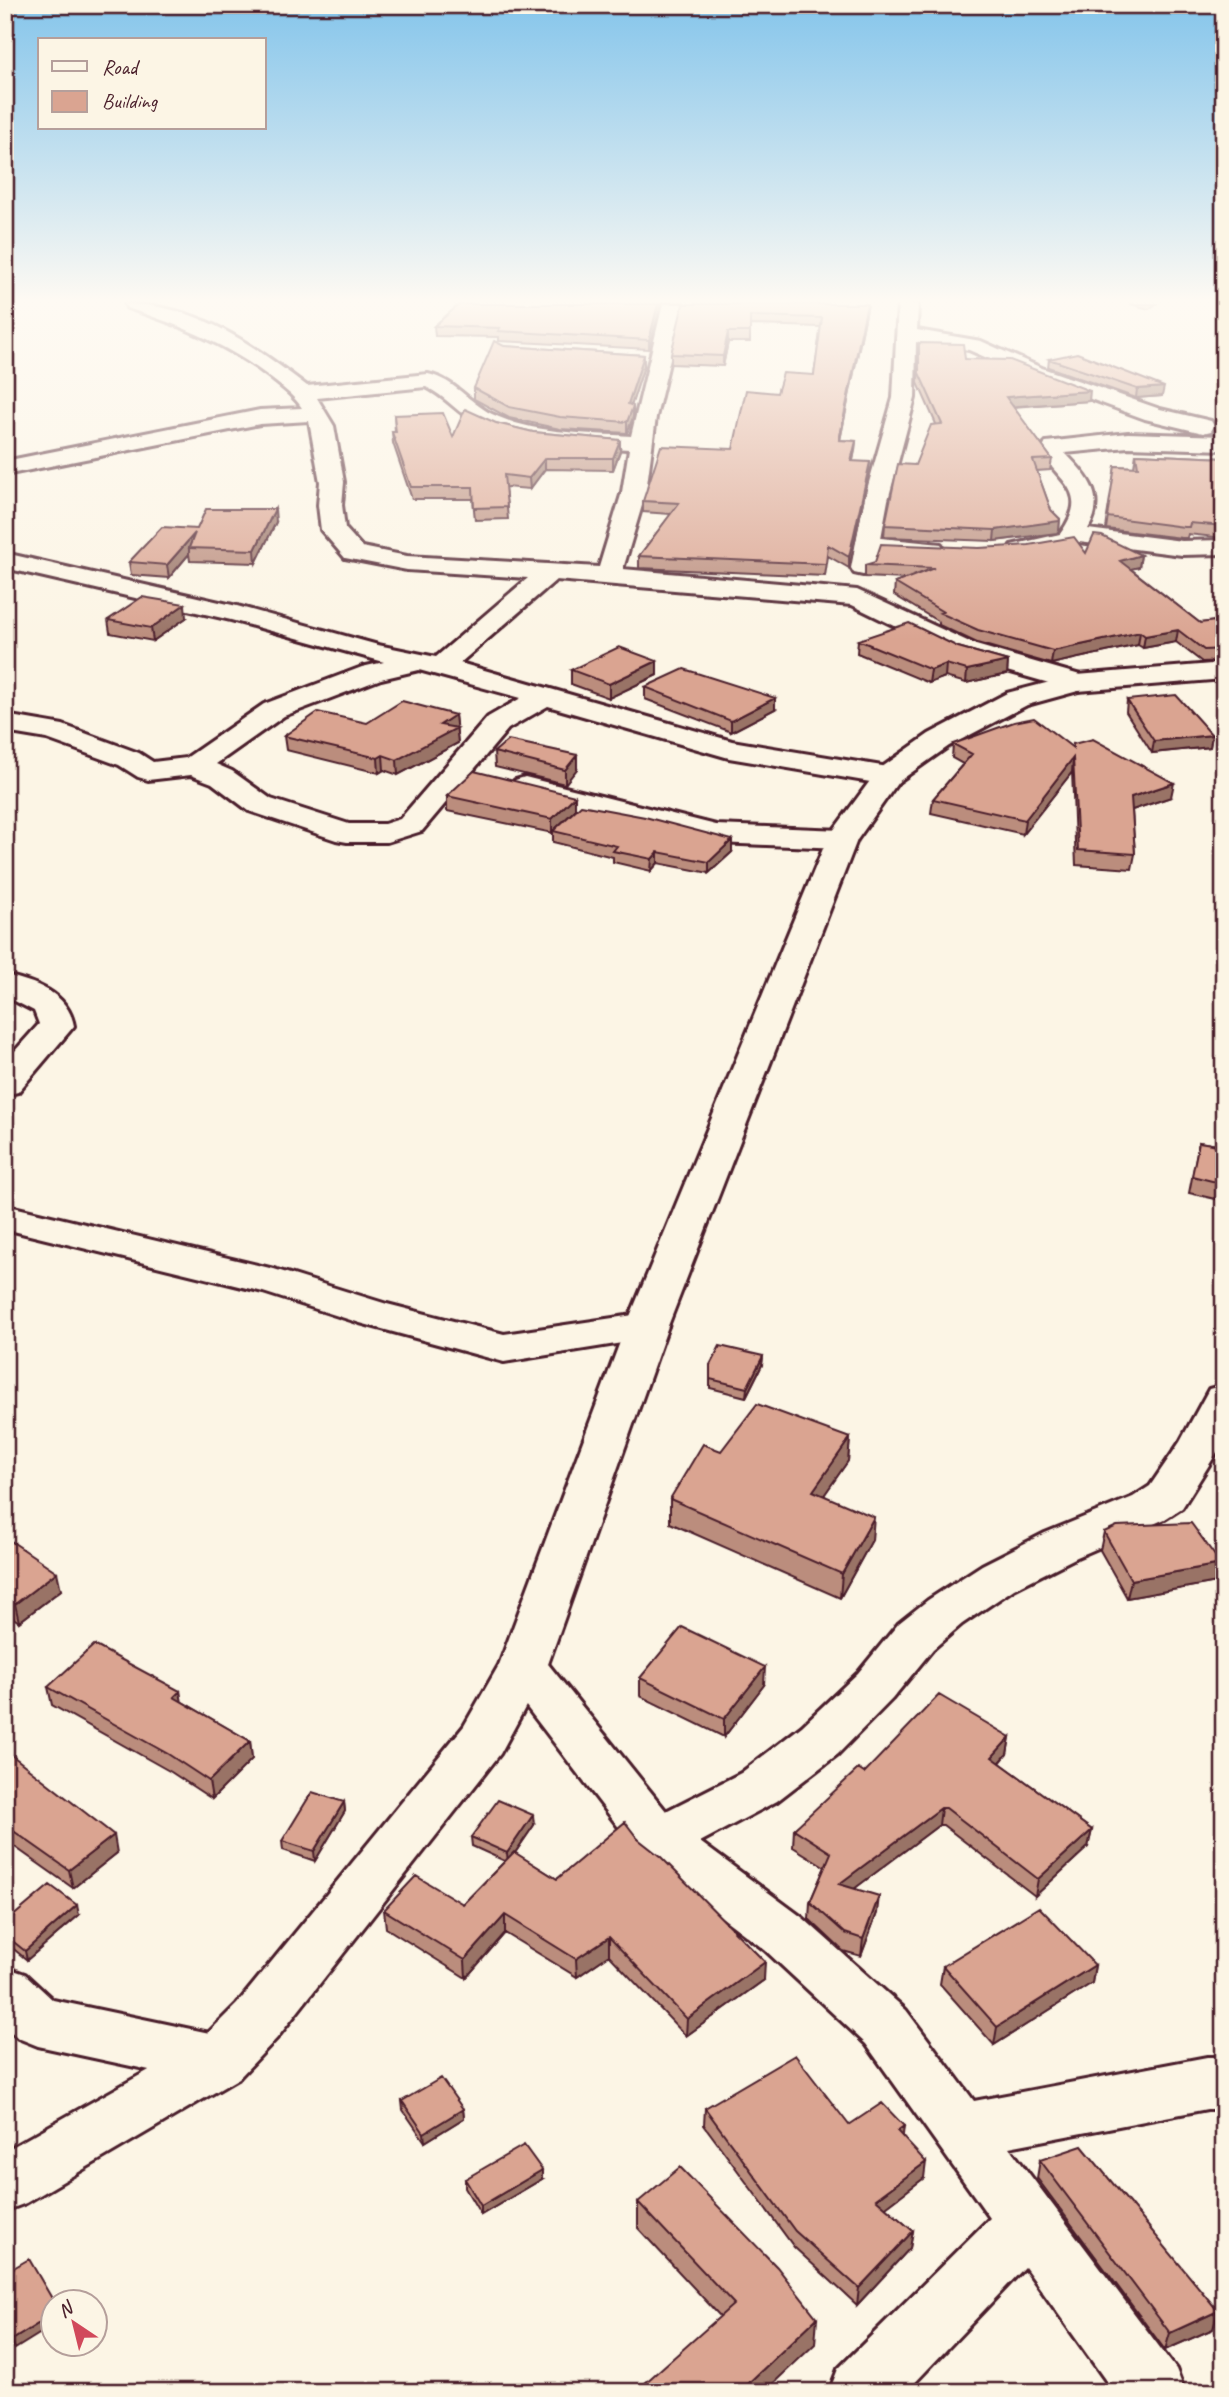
<svg xmlns="http://www.w3.org/2000/svg" width="1229" height="2397" font-family="Caveat,sans-serif">
  <style>
    .lines { fill: none; stroke-linecap: round; stroke-linejoin: round }
    .minor-casing { stroke: #4a1f2b; stroke-width: 6 }
    .secondary-casing { stroke: #4a1f2b; stroke-width: 6 }
    .minor { fill: #fcf5e5; fill-rule: evenodd }
    .secondary { fill: #fcf5e5; fill-rule: evenodd }
    .wall { fill: #bb8d7d; stroke: #4a1f2b; stroke-width: 2 }
    .shaded-wall { fill: #997366; stroke: #4a1f2b; stroke-width: 2 }
    .building { fill: #daa491; stroke: #4a1f2b; stroke-width: 2 }
  </style>
  <rect width="100%" height="100%" fill="#fcf5e5"/>
  <filter id="ink" filterUnits="userSpaceOnUse"><feTurbulence type="fractalNoise" baseFrequency=".0143" numOctaves="2"/><feDisplacementMap in="SourceGraphic" scale="14" xChannelSelector="R" yChannelSelector="G"/><feConvolveMatrix kernelMatrix="1 2 1 2 8 2 1 2 1" color-interpolation-filters="sRGB"/></filter>
  <g filter="url(#ink)">
    <g class="lines">
      <defs>
        <path id="minor" d="M125,304C198,304 251,344 307,386L428,374C455,380 468,402 492,414C534,434 585,433 631,436L663,304H683L656,417L646,492L623,569L857,590L976,645L1087,677L1091,683L1087,689L1077,691L958,657L852,605L556,580L460,663L732,741L888,767L898,770L903,776L898,782L888,785L729,758L548,706L508,729L422,831L387,842H347L336,840L249,811L212,783L191,775L148,780L138,777L119,765L47,739L5,732V715L63,725L139,753L153,762L186,758L264,704L362,667L384,662L231,620L5,568V553L237,606L378,645L436,657L528,578L407,570L345,558L321,530L318,505L320,482L309,421L260,424L5,475V461L260,410L302,408C293,394 280,386 267,375C224,343 178,324 127,308ZM426,387C446,396 459,415 479,424C526,445 579,446 629,449L622,492L599,567L407,556L362,547L345,528L342,505L344,482L334,426L317,398ZM419,670L521,698L488,717L400,819L384,824H349L271,799L232,771L216,764L284,716L381,679Z
          M898,304H918L917,330L981,341L1042,368L1160,409L1211,421L1214,426L1211,431L1203,433L1145,419L1028,376L969,350L916,342L915,398L888,500L881,538L941,544L944,549L941,554L932,556L878,553L872,573L863,575L854,573L851,568L864,500L893,398Z
          M1128,433L1224,436V450L1128,447L1065,453C1087,475 1107,497 1088,529L1182,541L1224,540V554L1182,555L1079,542L1077,545L1020,557L1011,555L1008,550L1011,545L1060,534C1090,493 1063,485 1041,453L1046,442Z
          M525,777L716,825L842,830L853,832L857,839L853,846L842,848L716,843L515,792L510,786L515,780Z
          M5,975C34,982 68,992 74,1026L18,1092L5,1095V1062L39,1024L34,1011L5,996Z
          M5,1205L274,1269L387,1304L504,1334L647,1313L662,1317L668,1326L662,1335L647,1339L504,1362L360,1323L263,1292L5,1229Z
          M1224,1385V1441L1182,1508L1165,1519L1077,1557L1014,1589L962,1624L933,1649L892,1699L838,1754L777,1801L700,1842L803,1918L906,2010L974,2101L1207,2057H1224V2109H1207L1009,2147L1176,2369L1185,2392H1114L1025,2267L906,2392H829L838,2369L990,2218L866,2044L765,1950L640,1855L506,1680L499,1667L506,1654L523,1649L540,1654L666,1811L741,1773L802,1726L858,1673L899,1623L928,1600L982,1565L1045,1533L1133,1497L1150,1486L1180,1442L1209,1389Z
          M5,1967L25,1974L53,2000L219,2035L239,2042L247,2060L239,2078L219,2085L38,2046L18,2038L5,2026Z"/>
        <path id="secondary" d="M1224,663V679L1078,691L1027,705L949,746L898,782L857,840L668,1326L547,1667L500,1754L277,2038L239,2078L26,2203L5,2211V2151L199,2042L237,2004L464,1726L499,1665L626,1326L827,839L878,770L929,734L1007,693L1077,675Z"/>
      </defs>
      <use href="#minor" class="minor-casing"/>
      <use href="#secondary" class="secondary-casing"/>
      <use href="#minor" class="minor"/>
      <use href="#secondary" class="secondary"/>
    </g>
    <path class="wall" d="M460,304H661L649,349L499,341V337L435,336L434,326Z
      M684,304H868L840,440L856,441L853,461L869,473L849,568L828,556L825,576L639,568V556L671,514L643,512V501L733,449L777,393L814,375L821,327L750,325V342H728L723,366L671,364V354Z
      M1130,304H1156L1149,309Z
      M919,343L1089,401L1013,407L1052,459L1050,470L1037,471L1051,510L1060,519L1059,530L1057,533L994,541L884,537L885,525L936,424L918,383Z
      M504,346L644,355V366L631,405L633,417L627,433L560,429L509,418L474,399V388Z
      M1049,359L1162,396L1136,398L1048,367Z
      M394,415L453,437L496,423L533,432L620,440V451L613,470L545,469L530,489L505,487L508,519L475,520L473,499H412L393,443L392,432H395Z
      M1136,454L1224,458V538L1188,534L1187,538H1182L1106,529L1115,466L1134,467Z
      M276,522L256,563L190,561L189,554L169,578L131,575L129,562L197,529Z
      M1086,553L1141,555L1139,567L1131,569L1200,623L1224,620V661L1202,662L1176,642L1143,648L1138,645L1051,664L977,643L939,625V622L894,595L895,583L906,579L865,577V565Z
      M186,618L153,641L110,633L108,620Z
      M858,640L958,647L1008,661L1007,674L966,683L945,677L929,683L857,653Z
      M657,661V675L609,698L571,684V670Z
      M645,687L775,709L731,732L645,699Z
      M1127,700L1212,735L1210,747L1152,753L1126,712Z
      M455,715L458,743L398,775L384,770L379,773L286,750L284,736L367,723Z
      M953,744L1072,748L1073,744L1171,797L1132,810L1135,854L1132,869L1076,865L1072,772L1023,834L931,813L933,799L963,764L952,758Z
      M494,752L577,769L565,784L495,767Z
      M447,796H575V810L732,852L709,873L658,863L651,871L613,862V857L553,842V833L447,811Z
      M1199,1142L1224,1146V1201L1189,1193Z
      M763,1356L762,1365L746,1397L710,1388V1365Z
      M850,1438L848,1461L824,1495L872,1540L840,1598L670,1523V1499L721,1451Z
      M1104,1532L1217,1582L1127,1598L1100,1550Z
      M5,1541L61,1590L19,1622L5,1612Z
      M640,1678L764,1685L724,1737L640,1696Z
      M48,1687L180,1691L181,1701L250,1741L252,1759L212,1799L171,1772L52,1705Z
      M1010,1737L1007,1754L1000,1763L1092,1830L1088,1847L1035,1896L943,1825H939L855,1888L877,1913L861,1956L843,1951L809,1919L810,1902L825,1867L793,1847L794,1829L864,1773Z
      M5,1750L117,1853L73,1888L5,1840Z
      M344,1802L345,1811L315,1861L283,1850L282,1841Z
      M534,1825L515,1853L557,1879L638,1839L764,1980L686,2036L609,1955L577,1977L505,1933L466,1978L386,1928L384,1910L463,1904L505,1861L472,1846L471,1837Z
      M79,1915L27,1960L5,1942V1923Z
      M1095,1965L1092,1983L994,2045L940,1984L943,1966Z
      M402,2101L463,2109L464,2118L425,2142L403,2110Z
      M705,2108L849,2125L904,2126L902,2136L924,2178L885,2207L913,2231L910,2248L857,2305L794,2247L704,2125Z
      M1040,2160L1218,2311L1213,2329L1165,2350L1037,2178Z
      M465,2179H542L481,2215L465,2188Z
      M638,2202L815,2344L720,2316L638,2228Z
      M5,2273L15,2349L5,2332Z"/>
    <path class="shaded-wall" d="M658,304H661L649,349V340Z
      M867,304H868L838,450L839,440Z
      M728,332V342L723,366V356Z
      M644,355V366L628,416V404Z
      M1164,387L1162,396L1136,398L1137,389Z
      M1090,391L1089,401L1005,407L1006,397Z
      M633,406V417L627,433V422Z
      M620,440V451L613,470V458Z
      M856,441L855,451L850,472L851,461Z
      M545,458V469L530,489L529,478Z
      M870,462L869,473L849,568V557Z
      M275,509L276,522L256,563L255,550Z
      M1060,519L1059,530L1057,533L994,541L995,530Z
      M195,533L189,548V554L169,578L167,565Z
      M1141,555L1139,567L1118,572L1120,561Z
      M185,604L186,618L153,641L151,628Z
      M1178,630L1176,642L1143,648L1145,636Z
      M1140,632L1138,645L1051,664L1053,651Z
      M657,661V675L609,698V684Z
      M1008,661L1007,674L966,683L967,670Z
      M946,664L945,677L929,683L931,670Z
      M775,698V709L731,732V721Z
      M455,715L458,743L398,775L397,760L440,725Z
      M1212,735L1210,747L1152,753L1154,741Z
      M383,755L384,770L379,773L378,758Z
      M577,755V769L565,784V770Z
      M1073,758L1072,772L1023,834L1025,820Z
      M1174,783L1171,797L1129,811L1131,797Z
      M575,796V810L553,831L552,834V819Z
      M732,840V852L709,873V862Z
      M658,852V863L651,871L652,859Z
      M763,1356L762,1365L746,1397L747,1388Z
      M850,1438L848,1461L811,1514L813,1491Z
      M874,1517L872,1540L840,1598L842,1574Z
      M1221,1564L1217,1582L1127,1598L1131,1580Z
      M57,1572L61,1590L19,1622L15,1604Z
      M765,1667L764,1685L724,1737V1719Z
      M180,1691L183,1709L174,1697Z
      M1010,1737L1007,1754L990,1774L992,1757Z
      M250,1741L252,1759L212,1799L209,1781Z
      M344,1802L345,1811L315,1861L314,1851Z
      M941,1808L939,1825L838,1901L839,1884Z
      M533,1815L534,1825L508,1863L507,1853Z
      M1092,1830L1088,1847L1035,1896L1038,1879Z
      M114,1835L117,1853L73,1888L69,1870Z
      M879,1896L877,1913L861,1956L863,1939Z
      M77,1905L79,1915L27,1960L25,1951Z
      M505,1915V1933L466,1978L465,1960Z
      M609,1937V1955L577,1977L576,1959Z
      M765,1962L764,1980L686,2036L687,2019Z
      M1095,1965L1092,1983L994,2045L997,2027Z
      M463,2109L464,2118L425,2142L424,2133Z
      M904,2126L902,2143L897,2131Z
      M926,2162L924,2178L874,2216L876,2199Z
      M542,2170V2179L481,2215V2206Z
      M913,2231L910,2248L857,2305L859,2288Z
      M1218,2311L1213,2329L1165,2350L1170,2333Z
      M52,2315V2326L15,2349L12,2340Z
      M817,2318L815,2344L764,2392H739Z"/>
    <path class="building" d="M460,304H658L649,340L498,331L500,328L434,326Z
      M683,304H867L839,440L856,441L851,461L870,462L849,557L828,545L826,564L639,556L679,503L643,501L661,446L733,449L746,390L777,393L783,373L814,375L822,318L750,316V332H728L723,356L671,354Z
      M494,341L504,346L644,355L628,404L633,406L627,422L560,417L509,407L474,388Z
      M919,343L963,344L965,359L1010,360L1090,391L1006,397L1052,459L1033,460L1051,510L1060,519L1059,521L995,530L885,525L898,464L915,465L931,425L942,424L919,373Z
      M1077,353L1164,387L1137,389L1049,359Z
      M465,409L496,423L533,432L620,440L613,458H545L529,478L504,475L507,507L474,508L473,487H411L392,432H396L394,415L443,413L453,437Z
      M1136,454L1224,458V526L1190,523L1189,527H1184L1107,517L1115,466L1138,467Z
      M206,509H275L255,550L189,548L195,533L167,565L129,562L162,527L197,529Z
      M1094,535L1102,536L1141,555L1120,561L1200,623L1224,620V649L1204,650L1178,630L1145,636L1140,632L1053,651L978,630L940,613L943,612L895,583L934,568L865,565L875,562L881,544L979,548L1029,545L1074,537L1086,553Z
      M142,597L185,604L151,628L108,620Z
      M909,623L958,647L1008,661L967,670L946,664L931,670L858,640Z
      M619,647L657,661L609,684L571,670Z
      M684,669L775,698L731,721L645,687Z
      M1176,695L1212,735L1154,741L1127,700Z
      M402,701L455,715L440,725L457,728L397,760L383,755L378,758L284,736L318,712L367,723Z
      M1034,718L1073,748V744L1093,739L1174,783L1131,797L1135,854L1078,850L1073,758L1025,820L933,799L972,754L953,744L1014,722Z
      M508,740L577,755L565,770L494,752Z
      M474,771L575,796L552,819L447,796Z
      M581,805L645,817L732,840L709,862L658,852L652,859L613,851L617,846L553,831Z
      M1199,1142L1224,1146V1184L1192,1176Z
      M720,1346L763,1356L747,1388L710,1379V1365Z
      M757,1404L850,1438L813,1491L874,1517L842,1574L670,1499L703,1444L721,1451Z
      M1191,1523L1221,1564L1131,1580L1104,1532L1117,1526Z
      M8,1539L57,1572L15,1604L5,1597V1541Z
      M682,1627L765,1667L724,1719L640,1678Z
      M94,1645L180,1691L174,1697L250,1741L209,1781L168,1754L48,1687Z
      M939,1695L1010,1737L992,1757L1092,1830L1038,1879L946,1808H941L839,1884L879,1896L863,1939L845,1933L810,1902L831,1853L794,1829L858,1769L864,1773Z
      M5,1750L114,1835L69,1870L5,1825Z
      M312,1792L344,1802L314,1851L282,1841Z
      M498,1800L533,1815L507,1853L471,1837Z
      M625,1822L638,1839L661,1857L765,1962L687,2019L609,1937L576,1959L505,1915L465,1960L384,1910L416,1876L463,1904L514,1852L557,1879Z
      M50,1885L77,1905L25,1951L5,1935V1923Z
      M1039,1907L1095,1965L997,2027L943,1966Z
      M795,2055L849,2125L882,2103L904,2126L897,2131L926,2162L876,2199L913,2231L859,2288L795,2231L705,2108Z
      M441,2078L463,2109L424,2133L402,2101Z
      M524,2145L542,2170L481,2206L465,2179Z
      M1082,2146L1218,2311L1170,2333L1040,2160Z
      M680,2167L777,2267L817,2318L739,2392H635L734,2304L638,2202Z
      M29,2259L54,2302H52V2315L12,2340L5,2327V2273Z"/>
  </g>
  <linearGradient id="sky" x2="0" y2="1"><stop stop-color="#85c5eb"/><stop offset="0.47" stop-color="#fefaf3"/><stop offset="1" stop-color="#fefaf3" stop-opacity="0"/></linearGradient>
  <rect width="1229" height="640" fill="url(#sky)"/>
  <rect width="1229" height="2397" fill="none" stroke="#fcf5e5" stroke-width="28"/>
  <rect x="14" y="14" width="1201" height="2369" fill="none" stroke="#4a1f2b" stroke-width="2.5" filter="url(#ink)"/>
  <rect x="38" y="38" width="228" height="91" fill="#fcf5e5" stroke="#b59f9b" stroke-width="2"/>
  <rect x="52" y="61" width="35" height="10" fill="#fcf5e5" stroke="#b59f9b" stroke-width="2"/>
  <text x="102" y="74" font-size="21" fill="#4a1f2b">Road</text>
  <rect x="52" y="91" width="35" height="21" fill="#daa491" stroke="#b59f9b" stroke-width="2"/>
  <text x="102" y="108" font-size="21" fill="#4a1f2b">Building</text>
  <g transform="translate(74 2323) rotate(325)"><circle r="33" fill="#fcf5e5" stroke="#b59f9b" stroke-width="2"/>
  <path d="M0-5L12 26L0 18L-12 26Z" fill="#d1495b"/>
  <text y="-10" font-size="19" font-weight="bold" text-anchor="middle" fill="#4a1f2b">N</text>
  </g>
</svg>
